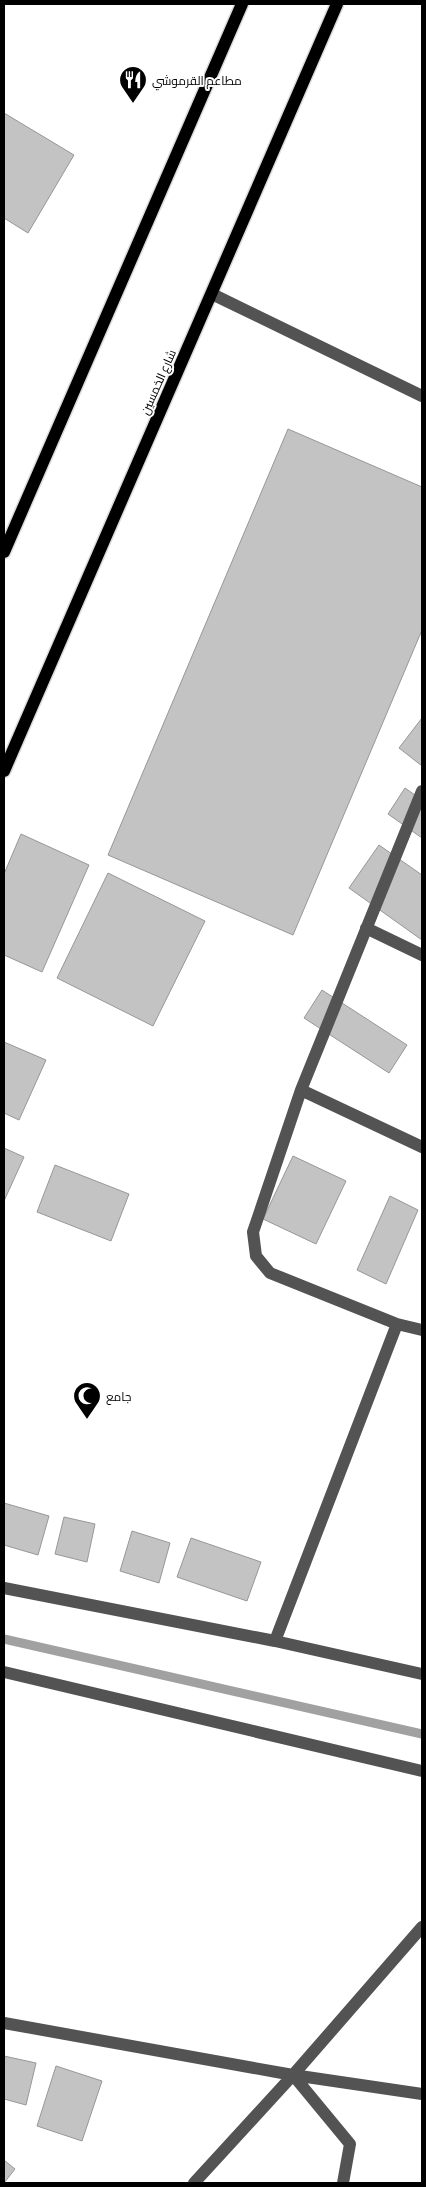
<svg xmlns="http://www.w3.org/2000/svg" width="426" height="2187" font-family="'PT Sans Narrow',Cairo,sans-serif">
  <style>
    .lines { fill: none; stroke-linecap: round; stroke-linejoin: round }
    .stream { stroke: #a1a1a1; stroke-width: 9 }
    .building { fill: #c3c3c3; stroke: #979797 }
    .major-casing { stroke: #dbdbdb; stroke-width: 15 }
    .minor { stroke: #535353; stroke-width: 12 }
    .major { stroke: #000; stroke-width: 12 }
    .labels { text-anchor: middle; dominant-baseline: central; stroke-width: 4; stroke-linejoin: round; paint-order: stroke }
    .poi-label { font-size: 12px; fill: #000; stroke: #fff; text-anchor: start }
    .street-label { font-size: 12px; fill: #000; stroke: #fff }
  </style>
  <rect width="100%" height="100%" fill="#fff"/>
  <g class="lines">
    <path class="stream" d="M4,1639L422,1734"/>
  </g>
  <path class="building" d="M4,113L74,155L28,233L4,218Z
    M288,429L422,487V630L293,935L108,855Z
    M422,718V766L399,748Z
    M405,788L422,800V838L388,814Z
    M21,834L89,865L42,972L4,955V874Z
    M379,845L422,875V940L349,888Z
    M108,873L205,921L153,1026L57,978Z
    M322,990L407,1045L389,1073L304,1018Z
    M4,1042L46,1060L19,1120L4,1113Z
    M4,1148L24,1157L4,1201Z
    M293,1156L346,1181L316,1244L263,1219Z
    M55,1165L129,1194L111,1241L37,1212Z
    M390,1196L418,1210L386,1284L357,1270Z
    M4,1503L49,1516L38,1555L4,1545Z
    M64,1517L95,1524L87,1562L55,1554Z
    M132,1531L170,1543L159,1583L120,1571Z
    M191,1538L261,1562L247,1601L177,1577Z
    M4,2056L36,2063L26,2105L4,2099Z
    M56,2066L102,2081L82,2141L37,2126Z
    M4,2160L15,2169L4,2183Z"/>
  <g class="lines">
    <defs>
      <path id="major" d="M4,552L242,4
        M4,771L337,4"/>
    </defs>
    <use href="#major" class="major-casing"/>
    <path class="minor" d="M212,294L422,396
      M422,791L301,1090L253,1232L256,1256L270,1273L397,1324L422,1330
      M366,928L422,955
      M301,1090L422,1147
      M4,1588L275,1641L422,1674
      M275,1641L397,1324
      M4,1672L422,1771
      M4,2023L293,2075L422,2094
      M293,2075L350,2144L343,2183
      M194,2183L293,2075L422,1927"/>
    <use href="#major" class="major"/>
  </g>
  <defs>
    <symbol id="restaurant-pin" viewBox="-11 -11 22 30"><path d="M0 17L-7.5 6A9.5 9.5 0 1 1 7.5 6Z" fill="#000" stroke="#fff"/><path d="M-5-6h1v4h1v-4h1v4h1v-4h1v5L-1.5 .5V6h-2V.5L-5-1ZM5-6V6H3V1.5H1.5Q1.5-4 5-6Z" fill="#fff"/></symbol>
    <symbol id="mosque-pin" viewBox="-11 -11 22 30"><path d="M0 17L-7.5 6A9.5 9.5 0 1 1 7.5 6Z" fill="#000" stroke="#fff"/><path d="M3.5-4.9A6 6 0 1 0 3.5 4.9A5 5 0 1 1 3.5-4.9Z" fill="#fff"/></symbol>
  </defs>
  <g fill-rule="evenodd">
    <use href="#restaurant-pin" x="117" y="64" width="32" height="43"/>
    <use href="#mosque-pin" x="71" y="1380" width="32" height="43"/>
  </g>
  <g class="labels">
    <g class="poi-label">
      <text x="152" y="80">مطاعم القرموشي</text>
      <text x="106" y="1396">جامع</text>
    </g>
    <g class="street-label">
      <text transform="translate(158 382) rotate(-66)">شارع الخمسين</text>
    </g>
  </g>
  <rect width="426" height="2187" fill="none" stroke="#000000" stroke-width="10"/>
</svg>
